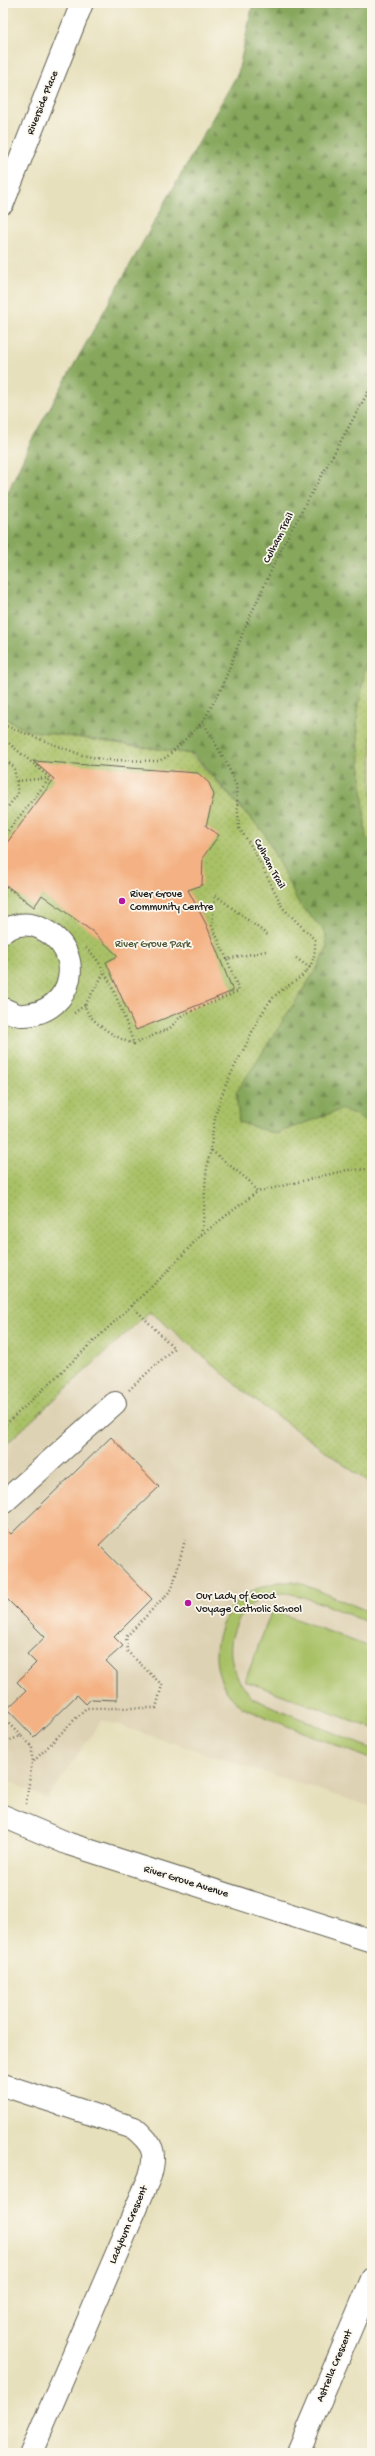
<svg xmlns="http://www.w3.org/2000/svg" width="375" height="2456" font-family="'Gochi Hand',sans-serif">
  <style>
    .built { fill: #ded2b4 }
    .grass { fill: #a9c166; stroke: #626e41 }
    .forest { fill: url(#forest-firs); stroke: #51623c }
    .park { fill: url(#park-dots); stroke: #626e41 }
    .building { fill: #f4b284 }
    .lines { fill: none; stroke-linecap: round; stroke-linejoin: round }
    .minor-casing { stroke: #636154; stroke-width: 24 }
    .path { stroke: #636154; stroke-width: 2.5; stroke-dasharray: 1 3; stroke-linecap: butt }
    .minor { stroke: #fff; stroke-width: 22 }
    .poi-dot { fill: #b5179e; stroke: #fbf7ec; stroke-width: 1.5 }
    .labels { text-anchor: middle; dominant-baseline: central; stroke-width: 3.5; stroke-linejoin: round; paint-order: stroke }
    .street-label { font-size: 11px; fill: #1c1c1c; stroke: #fbf7ec }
    .poi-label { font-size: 11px; fill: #1c1c1c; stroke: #fbf7ec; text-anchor: start }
    .park-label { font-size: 11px; fill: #4d5636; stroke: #fbf7ec }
  </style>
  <defs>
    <pattern id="forest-firs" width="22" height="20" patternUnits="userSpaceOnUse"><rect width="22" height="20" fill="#86a75b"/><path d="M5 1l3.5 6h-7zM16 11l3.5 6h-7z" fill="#6d874a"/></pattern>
    <pattern id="park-dots" width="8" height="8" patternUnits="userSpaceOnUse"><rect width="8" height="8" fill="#a9c166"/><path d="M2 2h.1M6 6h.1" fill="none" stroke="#91a558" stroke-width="1.8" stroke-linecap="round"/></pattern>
  </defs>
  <rect width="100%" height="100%" fill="#fbf7ec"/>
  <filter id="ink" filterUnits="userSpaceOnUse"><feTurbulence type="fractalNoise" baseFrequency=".025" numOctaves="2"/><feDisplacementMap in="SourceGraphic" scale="8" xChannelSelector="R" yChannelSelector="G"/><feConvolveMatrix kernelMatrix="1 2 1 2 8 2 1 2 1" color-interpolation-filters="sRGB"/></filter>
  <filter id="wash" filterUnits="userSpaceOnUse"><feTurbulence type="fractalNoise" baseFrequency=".012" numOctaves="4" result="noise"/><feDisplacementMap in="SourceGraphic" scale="16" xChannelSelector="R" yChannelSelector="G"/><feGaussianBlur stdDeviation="0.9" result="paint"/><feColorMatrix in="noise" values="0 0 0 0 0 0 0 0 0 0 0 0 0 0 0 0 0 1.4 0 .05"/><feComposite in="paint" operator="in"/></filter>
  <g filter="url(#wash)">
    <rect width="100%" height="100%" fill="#e7e0bc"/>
    <path class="built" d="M150,1310L252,1398L372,1485V1807L102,1720L47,1799L3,1778V1447Z"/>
    <path class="grass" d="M278,1582H298L372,1613V1624C350,1616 303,1593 282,1593C246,1594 223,1633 233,1666C237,1679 244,1688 252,1698L372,1749V1760L243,1708C238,1704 232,1699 228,1693C207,1665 215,1620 241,1598C252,1589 265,1586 278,1582Z
      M272,1610L372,1648V1728L245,1681Z"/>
    <path class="forest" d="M253,3H372V623L357,719L366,837L372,843V1123L343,1109L275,1134L239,1122L236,1092L317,968L327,948L325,931L299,904L264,833L193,754L25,730L3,717V503L30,443L238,73Z"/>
    <path class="park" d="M372,623V843L366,837L357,719Z
      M3,717L25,730L191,754L264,833L299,904L325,931L327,948L317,968L236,1093L239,1122L275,1134L343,1109L372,1123V1485L252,1398L150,1311L3,1447Z"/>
    <g id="blocks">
      <path class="building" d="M33,761L198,773L209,783L214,795L206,826L219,835L203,857L202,885L188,890L206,924L233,991L136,1030L106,962L118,956L93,932L42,895L34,907L3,883V848L54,779Z
        M111,1437L159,1487L99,1545L152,1599L114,1637L123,1646L106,1661L117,1672V1700L91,1699L86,1704L77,1695L34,1737L7,1709L26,1691L17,1682L36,1663L27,1654L45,1637L3,1595V1526L11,1534Z"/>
    </g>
  </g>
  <g filter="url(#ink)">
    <use href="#blocks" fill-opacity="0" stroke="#636154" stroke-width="1"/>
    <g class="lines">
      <defs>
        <path id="minor" d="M3,203L82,3
          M3,932C13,924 28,922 40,928C88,949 75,1013 23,1015C17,1016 9,1011 3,1009
          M3,1503L115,1403
          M3,1816L69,1844L372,1941
          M3,2085L134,2128C153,2144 157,2152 150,2176L31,2453
          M298,2453L372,2279"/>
      </defs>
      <use href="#minor" class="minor-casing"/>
      <path class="path" d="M372,385L284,543L246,625L222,687L203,722L227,764L236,785L239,828L252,847L283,908L315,940C317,984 285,977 266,1007C258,1019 252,1032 246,1045C226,1083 213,1106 211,1150L249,1181L257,1192L347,1170L372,1169
        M3,725L82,755L106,760L158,761L167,757L203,722
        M3,738L50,778
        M3,758L14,767L18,794L3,813
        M17,781L49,778
        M3,837L50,778
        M3,884L28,903
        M86,948C107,964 124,1018 134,1044L170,1028L182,1015L239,991L227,959L266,951
        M296,958L310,968
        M227,959L212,926L215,895L269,936
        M104,973L85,1005C86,1020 120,1041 133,1043
        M74,1013L85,1005
        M201,1234C207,1206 202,1178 211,1150
        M129,1390L174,1348L132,1306
        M3,1427L164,1275L201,1235L257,1192
        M3,1718L21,1736
        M3,1743L21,1736L32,1746V1762
        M26,1804L32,1763L86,1708H156L162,1685L127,1651L126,1637L172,1589L185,1540"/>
      <use href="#minor" class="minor"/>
    </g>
  </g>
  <g class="poi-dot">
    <circle cx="122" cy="901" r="4"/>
    <circle cx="188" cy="1603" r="4"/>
  </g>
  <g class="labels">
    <g class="street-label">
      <text transform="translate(43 103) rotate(-68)">Riverside Place</text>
      <text transform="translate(279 538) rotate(-63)">Culham Trail</text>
      <text transform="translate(269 864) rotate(62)">Culham Trail</text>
      <text transform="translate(186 1882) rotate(17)">River Grove Avenue</text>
      <text transform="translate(129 2225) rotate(-67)">Ladyburn Crescent</text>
      <text transform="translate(335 2366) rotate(-67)">Astrella Crescent</text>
    </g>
    <g class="poi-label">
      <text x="130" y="895">River Grove<tspan x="130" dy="13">Community Centre</tspan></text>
      <text x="196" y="1597">Our Lady of Good<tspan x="196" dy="13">Voyage Catholic School</tspan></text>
    </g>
    <g class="park-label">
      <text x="153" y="945">River Grove Park</text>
    </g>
  </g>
  <rect width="375" height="2456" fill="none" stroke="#fbf7ec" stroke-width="16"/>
</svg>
